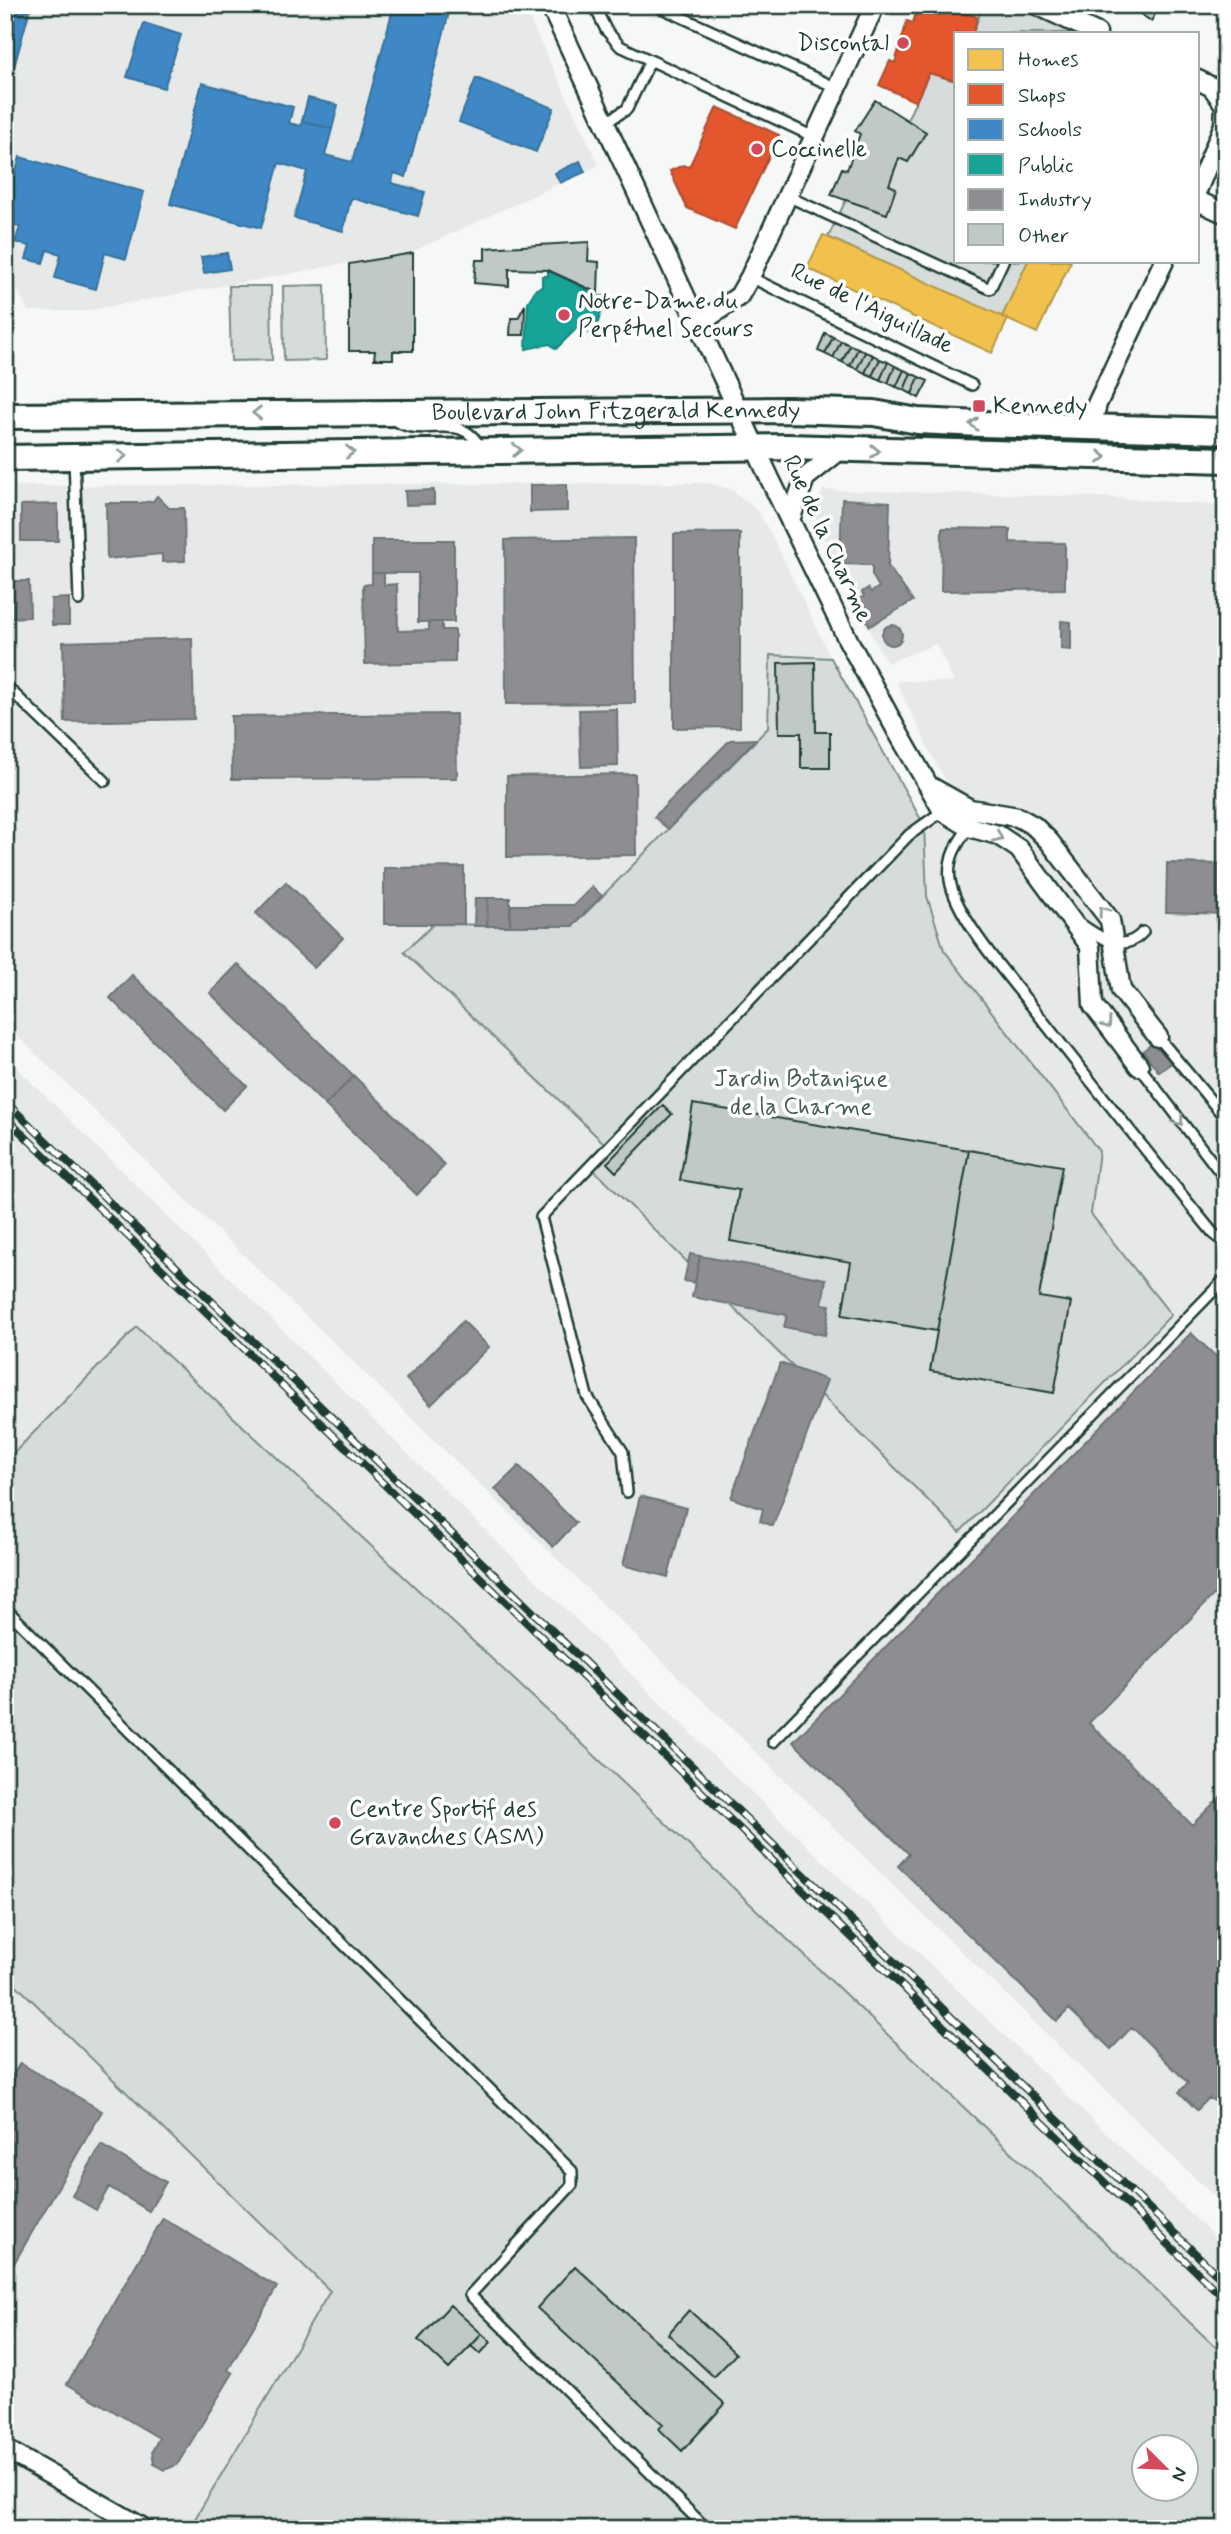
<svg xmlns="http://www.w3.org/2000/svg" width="1231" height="2534" font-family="Mynerve,sans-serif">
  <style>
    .built { fill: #e6e9e8 }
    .green { fill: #d6dcdb; stroke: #7a8c88; stroke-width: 2; fill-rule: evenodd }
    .homes { fill: #f2c14e; stroke: #b39946; stroke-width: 2 }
    .shops { fill: #e4572e; stroke: #a94f30; stroke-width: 2 }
    .schools { fill: #3f88c5; stroke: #35729a; stroke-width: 2 }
    .public { fill: #17a398; stroke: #19847a; stroke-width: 2 }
    .industry { fill: #8d8d92; stroke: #6c7576; stroke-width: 2 }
    .building { fill: #c0c9c6; stroke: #1f3d34; stroke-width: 2 }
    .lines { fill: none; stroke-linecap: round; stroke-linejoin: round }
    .service-casing { stroke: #1f3d34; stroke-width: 14 }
    .minor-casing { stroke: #1f3d34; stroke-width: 23 }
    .secondary-casing { stroke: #1f3d34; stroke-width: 30 }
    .service { stroke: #fff; stroke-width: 9 }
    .minor { stroke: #fff; stroke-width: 18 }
    .secondary { stroke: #fff; stroke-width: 24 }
    .rail-casing { stroke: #1f3d34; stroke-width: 8 }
    .rail { stroke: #fff; stroke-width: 5; stroke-dasharray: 16; stroke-linecap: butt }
    .oneway { stroke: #8f9e9a }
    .poi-dot { fill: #d1495b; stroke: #fff; stroke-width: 2.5 }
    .labels { text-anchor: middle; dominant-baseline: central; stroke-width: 7; stroke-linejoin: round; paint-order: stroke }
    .poi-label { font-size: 24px; fill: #1f3d34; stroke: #fff; text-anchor: start }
    .street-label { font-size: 24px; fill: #1f3d34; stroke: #fff }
    .park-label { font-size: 24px; fill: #445d55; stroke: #fff }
  </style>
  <rect width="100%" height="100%" fill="#f6f7f7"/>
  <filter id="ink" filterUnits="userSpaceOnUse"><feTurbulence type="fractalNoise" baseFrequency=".0143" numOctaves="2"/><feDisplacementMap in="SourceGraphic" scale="14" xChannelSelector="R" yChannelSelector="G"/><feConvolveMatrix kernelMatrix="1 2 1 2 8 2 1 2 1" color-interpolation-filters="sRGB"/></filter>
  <g filter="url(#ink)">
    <path class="built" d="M5,5H523L599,165L414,251L85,311H28L5,264Z
      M708,483L732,490L758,511L776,544L831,658L770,655L768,728L572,926L434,924L1171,1315L1091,1214L1099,1150L944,950L927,896L924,825L958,799L937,766L896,681L954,682L936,644L887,663L842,580L816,520V510L823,490L1102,497L1226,506V2208L5,1024V486Z
      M5,1056L725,1767L1226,2248V2357L553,1716L137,1327L5,1462Z
      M5,1974L330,2291L189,2529H5Z"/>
    <path class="green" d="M983,5H1037L1097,33H973Z
      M929,73L956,81V261H1028L1002,317L828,237L846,200L887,214L889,185L899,158L908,162L926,132L907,120Z
      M325,285L326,360L284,361L283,286Z
      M229,286H271L272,360L231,361Z
      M770,655L831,658L924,825L927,896L944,950L1099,1151L1091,1214L1171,1315L960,1532L589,1165L607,1146L404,952L434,924L573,926L768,728Z
      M137,1327L553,1716L1226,2357V2529H189L330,2291L5,1974V1462ZM1144,2446H1186V2488H1144Z"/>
    <path class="homes" d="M823,235L1008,319L992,353L807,268Z
      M1028,261H1071L1037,333L1002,317Z"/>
    <path class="shops" d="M918,5H957L971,9L970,14L977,17L973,33H956V81L929,73L916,102L879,85L890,61L895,63L907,21L913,23Z
      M717,107L779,135L735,229L687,208L670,171L683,165L689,167Z"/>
    <path class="schools" d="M5,5H31L5,100Z
      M394,5H451L406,177L394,173L392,183L425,192L418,216L351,198L343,231L294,218L307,171L279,163L261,228L170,204L202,83L293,107L289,123L301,126L302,121L332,129L325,155L352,162Z
      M144,23L181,35L164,88L127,77Z
      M476,78L554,108L536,152L459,122Z
      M308,98L338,105L332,129L302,121Z
      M20,157L144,192L126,259L105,253L96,289L55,278L61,254L47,250L43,263L26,259L30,246L15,242L20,227L5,224V211Z
      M580,161L585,172L560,183L555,173Z
      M227,253L230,269L204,273L201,257Z"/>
    <path class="public" d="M548,270L599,296H606L594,335L577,328L556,349L550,344L526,349L528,302L536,289L542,287V276H548Z"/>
    <path class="industry" d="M567,484V511L530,512V485Z
      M434,490V504L406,505L405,491Z
      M157,496L169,508H184L185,561L162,562V554L107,559L106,503H140L153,501Z
      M842,499L890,502L888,566L913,601L870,626L856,601L864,596L862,592L868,588L871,592L879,587L872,575V565L840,564Z
      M58,504V541H21V505Z
      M942,528L1010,529V542L1065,543V589L941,591Z
      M740,533V727L674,728V534Z
      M634,538L635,703L506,704L505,540Z
      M372,540H454V622H418V573H372Z
      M372,573H384V585L397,584L398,631L429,630V622H442V630H455V662L365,664L363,585L372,584Z
      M5,581H29L30,617L5,618Z
      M69,598V625H52L51,599Z
      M1061,621L1071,622V650L1061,649Z
      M882 635a10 10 0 1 1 20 0a10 10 0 1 1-20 0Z
      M192,638L194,719L65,722L63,642Z
      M617,709L618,766L581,767L579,710Z
      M456,714L457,778L232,779L231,716Z
      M756,739L668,829L654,817L730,740Z
      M635,774L636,855L507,857V776Z
      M1167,863L1226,864V914L1166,912Z
      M464,867V924H384V868Z
      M286,882L343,938L314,968L256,913Z
      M592,887L602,896L572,926H510L511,905H574Z
      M475,898H488L487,926H474Z
      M488,898H510V926H487Z
      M238,964L354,1076L325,1105L210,993Z
      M132,975L247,1086L223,1110L110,998Z
      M1154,1042L1171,1063L1159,1072L1143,1051Z
      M354,1076L445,1165L417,1195L325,1105Z
      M690,1254L700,1256L695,1283L684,1281Z
      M700,1256L826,1279L822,1304L830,1305L825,1335L784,1327L787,1315L692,1297Z
      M463,1321L489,1347L431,1405L406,1379Z
      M1191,1333L1226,1366V1582L1089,1723L1192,1825L1226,1791V2097L1219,2104L1209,2098L1197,2110L1179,2092L1188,2083L1132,2027L1111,2049L1069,2009L1057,2021L898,1866L909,1854L793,1742Z
      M780,1363L827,1380L773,1526L760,1521L763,1509L731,1498Z
      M519,1466L576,1523L553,1547L495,1489Z
      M640,1496L686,1508L668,1577L623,1565Z
      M20,2063L102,2111L5,2279V2088Z
      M101,2145L166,2182L149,2211L109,2187L96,2210L72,2196Z
      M163,2218L277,2287L228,2370L233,2373L177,2465L164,2470L154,2464L152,2451L159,2438L67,2384Z"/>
    <path class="building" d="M1127,5H1145L1157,11L1151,21Z
      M875,100L926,132L908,162L899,158L889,185L896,188L887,214L831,195L842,168L847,170L860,134L855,131Z
      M589,242L588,261L599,262L598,293L548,270L509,269V286L474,283L476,260H485V248Z
      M413,253V351H393V359H374L375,351H349V264Z
      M525,305L524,335H510L511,318H518Z
      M825,333L833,337L825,354L818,351Z
      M833,337L841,341L833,358L825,354Z
      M841,341L850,345L842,362L833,358Z
      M850,345L858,348L850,366L842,362Z
      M858,348L865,352L857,369L850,366Z
      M865,352L873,355L865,373L857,369Z
      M873,355L880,359L872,376L865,373Z
      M880,359L888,362L880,380L872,376Z
      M888,362L895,366L888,383L880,380Z
      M895,366L904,370L896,387L888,383Z
      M904,370L911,373L904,390L896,387Z
      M911,373L919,377L912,394L904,390Z
      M919,377L928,381L919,398L912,394Z
      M815,662L816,732H830V768H801V733H779L778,663Z
      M693,1104L969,1150L937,1331L842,1315L851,1262L730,1241L739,1190L680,1180Z
      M663,1105L672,1114L616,1172L607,1163Z
      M969,1150L1062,1166L1039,1297L1071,1302L1054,1393L930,1371Z
      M575,2266L725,2404L682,2451L659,2429L663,2424L537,2308Z
      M450,2305L482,2334L449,2369L418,2340Z
      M689,2310L736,2354L714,2377L668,2334Z
      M482,2334L491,2342L480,2354L471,2346Z"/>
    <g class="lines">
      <defs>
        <path id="service" d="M594,5L606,30L620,46L814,137
          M655,5L837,88
          M605,123L627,109L650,61
          M787,196L990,289L1003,261
          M750,277L972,385
          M395,420C424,441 461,408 481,449
          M74,458L79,600
          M5,685L105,781
          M969,827C957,844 947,858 950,880C955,917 1013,982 1037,1013C1095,1087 1153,1160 1213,1233L1226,1244
          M1082,925C1102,939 1124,954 1143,932
          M1158,1037L1226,1119
          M1139,1066L1226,1180
          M627,1492L623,1452L587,1396L541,1217L909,835L943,811
          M5,1608L572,2171V2185L470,2295L707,2529
          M773,1742L1226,1278"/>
        <path id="minor" d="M550,5L770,479L848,640L896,729L943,811L969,827L998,835L1019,849L1090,946L1093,1005L1139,1066
          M1037,5L1097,33
          M1198,80L1212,87L1225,105L1224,125L1198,188
          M1198,201L1226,214
          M699,324L739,296L750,277L875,5
          M1091,427L1097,404L1164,261
          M790,520L805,478L840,450
          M931,787L970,809L1018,817L1034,826L1049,841L1110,920L1121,990L1158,1037
          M5,2449L145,2529"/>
        <g id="secondary">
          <path id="s1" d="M5,416L790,410L874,413L918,421L981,424L1226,431"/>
          <path d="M5,458L787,447L1226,460"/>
        </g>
      </defs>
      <use href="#service" class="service-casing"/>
      <use href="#minor" class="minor-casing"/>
      <use href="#secondary" class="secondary-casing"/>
      <use href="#service" class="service"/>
      <use href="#minor" class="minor"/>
      <use href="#secondary" class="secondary"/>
      <defs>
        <path id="rail" d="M5,1101L1226,2283
          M5,1117L1226,2300"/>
      </defs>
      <use href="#rail" class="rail-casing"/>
      <use href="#rail" class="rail"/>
    </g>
    <defs><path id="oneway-chevron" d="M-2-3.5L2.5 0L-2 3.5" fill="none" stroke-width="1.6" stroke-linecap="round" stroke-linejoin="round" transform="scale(1.75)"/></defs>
    <g class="oneway">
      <use href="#oneway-chevron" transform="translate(257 413) rotate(179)"/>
      <use href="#oneway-chevron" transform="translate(974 424) rotate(-178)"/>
      <use href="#oneway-chevron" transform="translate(517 450) rotate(-1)"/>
      <use href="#oneway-chevron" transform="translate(875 451) rotate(1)"/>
      <use href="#oneway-chevron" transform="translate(350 452) rotate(-1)"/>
      <use href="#oneway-chevron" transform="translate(122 456) rotate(-1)"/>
      <use href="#oneway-chevron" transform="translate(1102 457) rotate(1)"/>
      <use href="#oneway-chevron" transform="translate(998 837) rotate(25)"/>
      <use href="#oneway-chevron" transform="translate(1103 911) rotate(-126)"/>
      <use href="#oneway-chevron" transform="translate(1107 1024) rotate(53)"/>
      <use href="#oneway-chevron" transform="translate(1179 1121) rotate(53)"/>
    </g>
  </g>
  <g class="poi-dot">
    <circle cx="903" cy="43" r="7"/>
    <circle cx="757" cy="149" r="7"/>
    <circle cx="564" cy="315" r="7"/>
    <rect x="972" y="399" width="14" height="14" rx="3.5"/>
    <circle cx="335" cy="1823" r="7"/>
  </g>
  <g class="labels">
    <g class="poi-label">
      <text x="889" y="43" text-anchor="end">Discontal</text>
      <text x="771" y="149">Coccinelle</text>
      <text x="578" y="301">Notre-Dame du<tspan x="578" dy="28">Perpétuel Secours</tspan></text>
      <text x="993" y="406">Kennedy</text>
      <text x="349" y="1809">Centre Sportif des<tspan x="349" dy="28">Gravanches (ASM)</tspan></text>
    </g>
    <g class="street-label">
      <text transform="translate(872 309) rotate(26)">Rue de l'Aiguillade</text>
      <text stroke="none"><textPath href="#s1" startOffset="611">Boulevard John Fitzgerald Kennedy</textPath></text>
      <text transform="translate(827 539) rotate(65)">Rue de la Charme</text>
    </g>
    <g class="park-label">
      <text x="801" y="1079">Jardin Botanique<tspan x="801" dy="28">de la Charme</tspan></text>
    </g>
  </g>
  <rect width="1231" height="2534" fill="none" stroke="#fff" stroke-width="28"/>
  <rect x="14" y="14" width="1203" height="2506" fill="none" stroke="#1f3d34" stroke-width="2.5" filter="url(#ink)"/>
  <rect x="954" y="32" width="245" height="231" fill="#ffffff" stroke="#a5b1ae" stroke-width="2"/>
  <rect x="968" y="49" width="35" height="21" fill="#f2c14e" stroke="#a5b1ae" stroke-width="2"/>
  <text x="1018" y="66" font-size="21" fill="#1f3d34">Homes</text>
  <rect x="968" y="84" width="35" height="21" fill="#e4572e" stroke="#a5b1ae" stroke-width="2"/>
  <text x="1018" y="102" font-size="21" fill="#1f3d34">Shops</text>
  <rect x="968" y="119" width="35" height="21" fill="#3f88c5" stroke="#a5b1ae" stroke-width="2"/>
  <text x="1018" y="136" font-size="21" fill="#1f3d34">Schools</text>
  <rect x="968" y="154" width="35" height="21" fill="#17a398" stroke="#a5b1ae" stroke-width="2"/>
  <text x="1018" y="172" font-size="21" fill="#1f3d34">Public</text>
  <rect x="968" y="189" width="35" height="21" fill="#8d8d92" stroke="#a5b1ae" stroke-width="2"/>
  <text x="1018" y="206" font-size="21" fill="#1f3d34">Industry</text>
  <rect x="968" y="224" width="35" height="21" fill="#c0c9c6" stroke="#a5b1ae" stroke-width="2"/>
  <text x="1018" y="242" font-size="21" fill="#1f3d34">Other</text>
  <g transform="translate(1165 2468) rotate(114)"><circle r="33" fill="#ffffff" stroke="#a5b1ae" stroke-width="2"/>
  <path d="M0-5L12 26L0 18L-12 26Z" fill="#d1495b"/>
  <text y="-10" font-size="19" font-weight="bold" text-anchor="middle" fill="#1f3d34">N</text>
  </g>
</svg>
